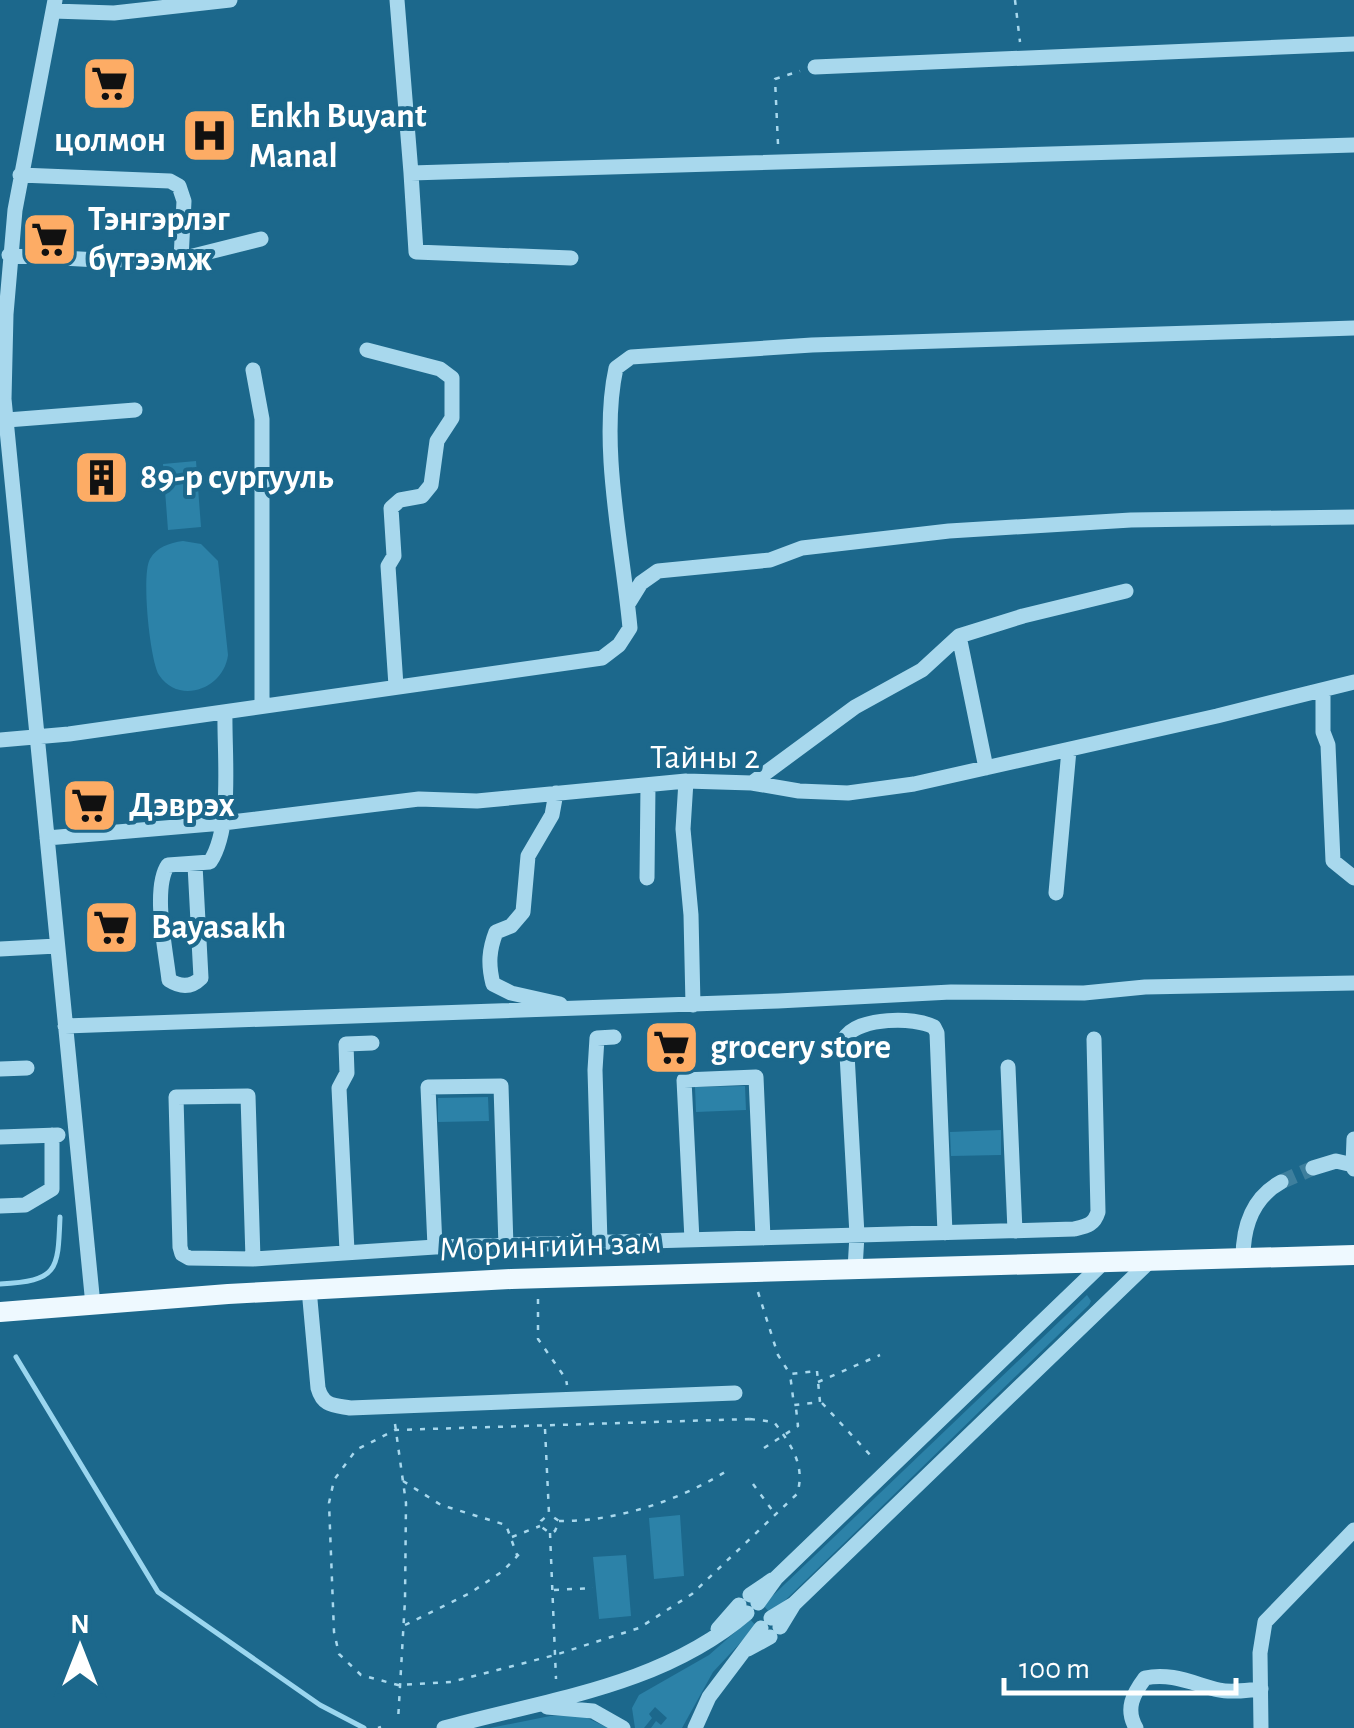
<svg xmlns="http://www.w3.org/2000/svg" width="1354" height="1728" font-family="'Alegreya Sans',sans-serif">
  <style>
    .green { fill: #2c82a8 }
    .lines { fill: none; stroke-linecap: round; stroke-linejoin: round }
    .stream { stroke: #9bd6ef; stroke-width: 5 }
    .minor-tunnel { stroke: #3e7f9d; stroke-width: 15; stroke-dasharray: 15 8; stroke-linecap: butt }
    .path { stroke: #a8d8ed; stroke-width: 2.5; stroke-dasharray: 5 8; stroke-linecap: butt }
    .minor { stroke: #a8d8ed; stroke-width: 15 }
    .major { stroke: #eef9ff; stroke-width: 20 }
    .labels { text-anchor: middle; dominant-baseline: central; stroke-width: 8; stroke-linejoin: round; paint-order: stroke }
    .poi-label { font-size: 35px; font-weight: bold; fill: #fff; stroke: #1c688c; text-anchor: start }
    .street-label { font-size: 35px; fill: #fff; stroke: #1c688c }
  </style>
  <rect width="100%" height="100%" fill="#1c688c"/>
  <path class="green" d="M196,461L201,527L168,530L163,464Z
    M183,541L201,544L218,561L228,655C224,688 180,706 159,675C150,661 141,574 150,559C157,547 169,543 183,541Z
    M745,1086L746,1110L696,1112L695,1087Z
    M488,1097L489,1121L438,1122V1098Z
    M1001,1130V1155L951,1156L950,1132Z
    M1087,1295L1091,1301L1089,1305L771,1614L763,1605Z
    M680,1515L684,1576L654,1579L649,1518Z
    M626,1555L631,1616L599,1619L593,1557Z
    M750,1619L756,1626L713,1672L682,1728H651L656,1721L661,1725L667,1718L655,1707L649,1714L652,1718L644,1728H635L632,1708L639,1695L709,1655Z
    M571,1715L583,1716L608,1728H490L550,1716Z"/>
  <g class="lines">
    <path class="stream" d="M0,1284C58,1281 58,1271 60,1217
      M16,1357L158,1592L320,1705L364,1728"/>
    <path class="minor-tunnel" d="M1281,1182L1313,1168"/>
    <path class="path" d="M1015,0L1020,42
      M778,144L775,79L800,71
      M758,1292L778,1355L790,1374
      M538,1299V1339L566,1379L567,1385
      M817,1371L820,1402L794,1405L790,1374Z
      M818,1382L880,1355
      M822,1403L872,1457
      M750,1419L774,1422C791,1444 806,1466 797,1494L692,1594L639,1628L555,1655L451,1682L398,1685L361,1675L339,1654L334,1632L329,1503L334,1480L356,1450L395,1430Z
      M395,1424L406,1503L405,1600L398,1721
      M545,1429L549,1514L541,1521L540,1526L550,1533L555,1531L559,1521L549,1514
      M764,1448L798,1426L796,1408
      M403,1481L441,1505L506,1525L517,1555
      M753,1484L775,1514
      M559,1521C614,1522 678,1501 725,1472
      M550,1533L556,1679
      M512,1537L540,1526
      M554,1590L593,1588
      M405,1625L470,1593L503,1571L524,1549
      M378,1728L381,1727"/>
    <path class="minor" d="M55,0L15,210L6,314L4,399L93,1305
      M397,0L411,173L1354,145
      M53,11L114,13L230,0
      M815,67L1354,44
      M411,173L416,252L571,258
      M20,175L170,181L179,186L184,201L181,259
      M9,255L98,260L181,259L261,239
      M367,350L440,369L452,378V418L437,441L431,485L422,496L400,500L391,508L394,556L388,566L396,686
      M253,370L262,419V705
      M7,420L135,410
      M628,604L641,583L658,571L770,560L802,548L949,531L1131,520L1354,517
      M959,636L986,768
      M1323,691V732L1328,745L1333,861L1354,878
      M0,740L69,734L602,658L619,645L630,628C623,550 599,445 616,368L631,357L812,345L1354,328
      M686,781L683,829L691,915L693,1005
      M752,783L855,707L922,670L959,636L1023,616L1126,591
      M556,793L552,815L528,856L523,912L511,926L496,932C489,950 488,964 493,984L511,993L560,1004
      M47,838L223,823L419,799L477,801L686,781L752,783L799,791L848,793L914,784L1217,716L1354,682
      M195,865L201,978C191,988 180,987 169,980C166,952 152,888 168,865L210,862C233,827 224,754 225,712
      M647,878L648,785
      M1056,893L1069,750
      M0,949L57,946
      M65,1026L778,1001L951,992L1084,993L1145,987L1354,983
      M1008,1067L1015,1231
      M0,1069L27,1068
      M0,1137L58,1135
      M1353,1165L1354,1139
      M1313,1168L1336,1161L1353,1165L1354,1169
      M0,1206L25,1205L52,1189V1135
      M692,1240L684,1080L756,1077L763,1238
      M600,1243L595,1070L597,1038L614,1037
      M435,1247L428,1087L501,1086L506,1247
      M347,1251L339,1088L347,1073L346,1044L372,1043
      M1243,1258C1243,1226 1252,1198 1281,1182
      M253,1259L248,1096L176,1097L180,1247L182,1254L189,1258L253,1259L435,1247L1074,1229C1087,1226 1094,1225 1098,1212L1094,1039
      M855,1269L857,1235L846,1036C861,1018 913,1016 934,1027L937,1033L945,1233
      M309,1289L318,1388C323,1406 333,1405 350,1408L735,1393
      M750,1595L772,1580
      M758,1603L776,1578L1104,1262
      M771,1618L794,1604L1150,1261
      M780,1627L794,1604
      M718,1629L739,1605
      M748,1649L770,1637
      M547,1707L593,1711L623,1728
      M444,1728C549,1699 662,1686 747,1613
      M695,1728L709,1697L761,1628
      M1136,1728C1125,1709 1133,1694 1145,1678C1171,1672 1194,1684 1219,1690C1232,1693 1247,1690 1261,1689
      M1261,1728L1260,1653L1265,1622L1354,1530"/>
    <path class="major" d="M0,1312L228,1294L511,1279L1354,1255"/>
  </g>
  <defs>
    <symbol id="supermarket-square" viewBox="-11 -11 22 22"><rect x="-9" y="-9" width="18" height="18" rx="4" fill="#fdac65" stroke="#1c688c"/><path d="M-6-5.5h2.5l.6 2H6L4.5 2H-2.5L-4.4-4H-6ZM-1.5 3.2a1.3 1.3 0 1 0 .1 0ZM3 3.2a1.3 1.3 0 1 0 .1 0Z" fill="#111"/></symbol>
    <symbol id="hospital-square" viewBox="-11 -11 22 22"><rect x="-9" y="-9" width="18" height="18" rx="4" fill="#fdac65" stroke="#1c688c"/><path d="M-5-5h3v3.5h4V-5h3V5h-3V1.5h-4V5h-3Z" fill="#111"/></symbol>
    <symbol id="building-square" viewBox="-11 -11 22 22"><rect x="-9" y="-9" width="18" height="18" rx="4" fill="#fdac65" stroke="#1c688c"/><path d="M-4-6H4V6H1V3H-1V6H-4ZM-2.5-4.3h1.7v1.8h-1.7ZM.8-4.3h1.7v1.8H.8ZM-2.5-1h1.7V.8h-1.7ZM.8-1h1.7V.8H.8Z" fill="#111"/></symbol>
  </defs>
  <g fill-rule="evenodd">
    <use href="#supermarket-square" x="78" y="52" width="63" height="63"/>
    <use href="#hospital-square" x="178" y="104" width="63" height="63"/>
    <use href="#supermarket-square" x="18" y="208" width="63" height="63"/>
    <use href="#building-square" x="70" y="446" width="63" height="63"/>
    <use href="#supermarket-square" x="58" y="774" width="63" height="63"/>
    <use href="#supermarket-square" x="80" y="896" width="63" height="63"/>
    <use href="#supermarket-square" x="640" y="1016" width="63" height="63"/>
  </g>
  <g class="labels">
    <g class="poi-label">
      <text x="249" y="116">Enkh Buyant<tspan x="249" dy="40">Manal</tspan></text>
      <text x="110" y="140" text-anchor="middle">цолмон</text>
      <text x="88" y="219">Тэнгэрлэг<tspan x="88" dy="40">бүтээмж</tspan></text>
      <text x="140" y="477">89-р сургууль</text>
      <text x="129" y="805">Дэврэх</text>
      <text x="151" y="927">Bayasakh</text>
      <text x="710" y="1047">grocery store</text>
    </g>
    <g class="street-label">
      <text x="705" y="757">Тайны 2</text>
      <text transform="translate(550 1246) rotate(-2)">Морингийн зам</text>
    </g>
  </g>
  <g transform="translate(80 1648)" stroke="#1c688c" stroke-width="8" paint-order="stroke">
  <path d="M0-8L18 38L0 25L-18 38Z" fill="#ffffff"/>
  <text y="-15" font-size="28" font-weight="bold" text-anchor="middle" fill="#ffffff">N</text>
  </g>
  <path d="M1004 1678v15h232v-15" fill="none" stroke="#ffffff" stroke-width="5"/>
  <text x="1019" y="1678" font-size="30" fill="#ffffff" stroke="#1c688c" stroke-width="8" paint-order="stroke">100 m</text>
</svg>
